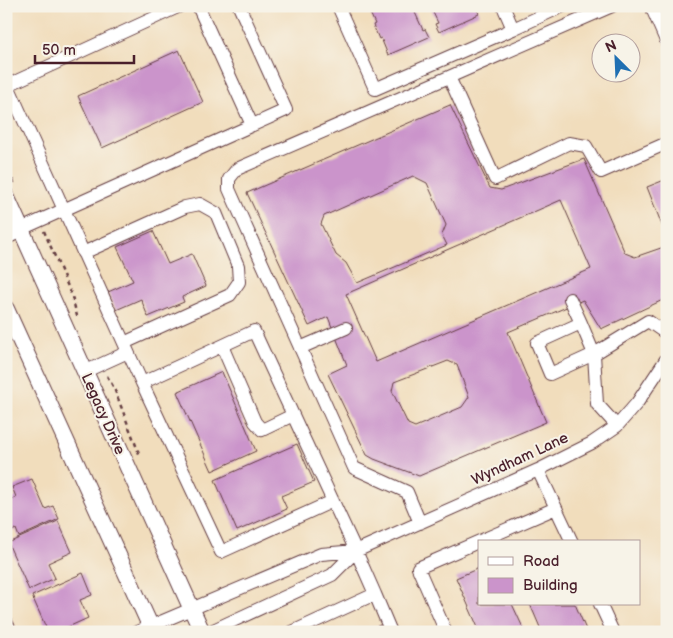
<svg xmlns="http://www.w3.org/2000/svg" width="673" height="638" font-family="'Balsamiq Sans',sans-serif">
  <style>
    .building { fill: #cb94cb; fill-rule: evenodd }
    .lines { fill: none; stroke-linecap: round; stroke-linejoin: round }
    .minor-casing { stroke: #633c41; stroke-width: 14 }
    .major-casing { stroke: #633c41; stroke-width: 18 }
    .path { stroke: #633c41; stroke-width: 2.5; stroke-dasharray: 4 4; stroke-linecap: butt }
    .minor { stroke: #fff; stroke-width: 12 }
    .major { stroke: #fff; stroke-width: 16 }
    .labels { text-anchor: middle; dominant-baseline: central; stroke-width: 4; stroke-linejoin: round; paint-order: stroke }
    .street-label { font-size: 15px; fill: #4a1f2b; stroke: #f7f3e8 }
  </style>
  <rect width="100%" height="100%" fill="#f7f3e8"/>
  <filter id="ink" filterUnits="userSpaceOnUse"><feTurbulence type="fractalNoise" baseFrequency=".02" numOctaves="2"/><feDisplacementMap in="SourceGraphic" scale="10" xChannelSelector="R" yChannelSelector="G"/><feConvolveMatrix kernelMatrix="1 2 1 2 8 2 1 2 1" color-interpolation-filters="sRGB"/></filter>
  <filter id="wash" filterUnits="userSpaceOnUse"><feTurbulence type="fractalNoise" baseFrequency=".0096" numOctaves="4" result="noise"/><feDisplacementMap in="SourceGraphic" scale="20" xChannelSelector="R" yChannelSelector="G"/><feGaussianBlur stdDeviation="1.12" result="paint"/><feColorMatrix in="noise" values="0 0 0 0 0 0 0 0 0 0 0 0 0 0 0 0 0 1.4 0 .05"/><feComposite in="paint" operator="in"/></filter>
  <g filter="url(#wash)">
    <rect width="100%" height="100%" fill="#f1ddbc"/>
    <g id="blocks">
      <path class="building" d="M367,6H412L423,30L425,29L429,37L388,55L381,38L379,39L373,25L375,24Z
        M430,6H476L479,14L439,32L435,24L438,23Z
        M179,50L203,102L102,148L78,96Z
        M450,105L490,188L501,190L584,159L625,253L635,257L661,248L667,243V298L601,329L583,300L508,332L546,422L419,476L374,459L367,455L328,374L347,365L328,317L309,326L247,193ZM413,176L427,183L446,225L442,235L447,245L357,283L346,263L336,255L321,224L324,216ZM561,200L591,269L376,362L346,294ZM448,361L457,365L469,397L462,407L415,427L408,424L392,391L394,382Z
        M667,179V238L647,187Z
        M153,231L168,264L192,254L206,286L182,297L184,302L148,317L141,299L116,310L108,292L133,281L117,247Z
        M222,372L256,451L212,471L177,392Z
        M297,444L314,482L281,496L287,509L237,531L215,480Z
        M32,479L45,509L53,506L59,519L19,537L16,529L12,531L6,518V502L16,497L12,487Z
        M58,521L72,552L48,563L55,578L29,590L8,543Z
        M479,568V604H512L525,632H480L456,578Z
        M83,573L92,595L80,600L88,618L57,632H48L32,596Z
        M530,604H575L587,632H542Z
        M380,625L383,632H364Z"/>
    </g>
  </g>
  <g filter="url(#ink)">
    <use href="#blocks" fill-opacity="0" stroke="#633c41" stroke-width="1"/>
    <g class="lines">
      <defs>
        <path id="minor" d="M198,6L252,125
          M338,6L375,89L513,29L503,6
          M612,6L449,77L495,179L569,143L586,146L601,172L667,143
          M651,6L667,43
          M513,29L563,6
          M6,81L142,383L254,331L356,551L375,594L292,632
          M8,85L180,6
          M21,229L286,110L239,6
          M83,253L185,207L200,204L216,213L238,266L239,282L230,295L124,343
          M570,299L581,323
          M222,346L255,422L262,430L293,415
          M300,348L346,328
          M84,372L128,352
          M142,383L221,552L333,501
          M617,426L597,404L594,354L550,374L537,343L581,323L594,354L648,321L667,334
          M538,470L572,542
          M420,523L407,492L354,468L229,189V179L237,169L449,77
          M375,594L391,632
          M600,604L613,632
          M6,622L11,632
          M137,632L321,554L356,551L538,470L592,443L617,426L637,403L667,358
          M209,632L332,575L356,551
          M446,632L418,568L556,508"/>
        <path id="major" d="M6,196L202,632
          M6,236L21,229
          M6,309L153,632"/>
      </defs>
      <use href="#minor" class="minor-casing"/>
      <use href="#major" class="major-casing"/>
      <path class="path" d="M6,165L15,185
        M44,231L72,296L77,316
        M107,376L114,388L140,456"/>
      <use href="#minor" class="minor"/>
      <use href="#major" class="major"/>
    </g>
  </g>
  <g class="labels">
    <g class="street-label">
      <text transform="translate(103 414) rotate(66)">Legacy Drive</text>
      <text transform="translate(520 459) rotate(-25)">Wyndham Lane</text>
    </g>
  </g>
  <rect width="673" height="638" fill="none" stroke="#f7f3e8" stroke-width="25"/>
  <rect x="478" y="540" width="162" height="65" fill="#f7f3e8" stroke="#b29e9c"/>
  <rect x="488" y="557" width="25" height="8" fill="#ffffff" stroke="#b29e9c"/>
  <text x="523" y="566" font-size="15" fill="#4a1f2b">Road</text>
  <rect x="488" y="578" width="25" height="15" fill="#cb94cb" stroke="#b29e9c"/>
  <text x="523" y="590" font-size="15" fill="#4a1f2b">Building</text>
  <g transform="translate(616 58) rotate(336)"><circle r="24" fill="#f7f3e8" stroke="#b29e9c"/>
  <path d="M0-4L9 19L0 12L-9 19Z" fill="#1f6fb2"/>
  <text y="-8" font-size="14" font-weight="bold" text-anchor="middle" fill="#4a1f2b">N</text>
  </g>
  <path d="M35 55v8h99v-8" fill="none" stroke="#4a1f2b" stroke-width="2.5"/>
  <text x="42" y="55" font-size="15" fill="#4a1f2b" stroke="#f7f3e8" stroke-width="4" paint-order="stroke">50 m</text>
</svg>
